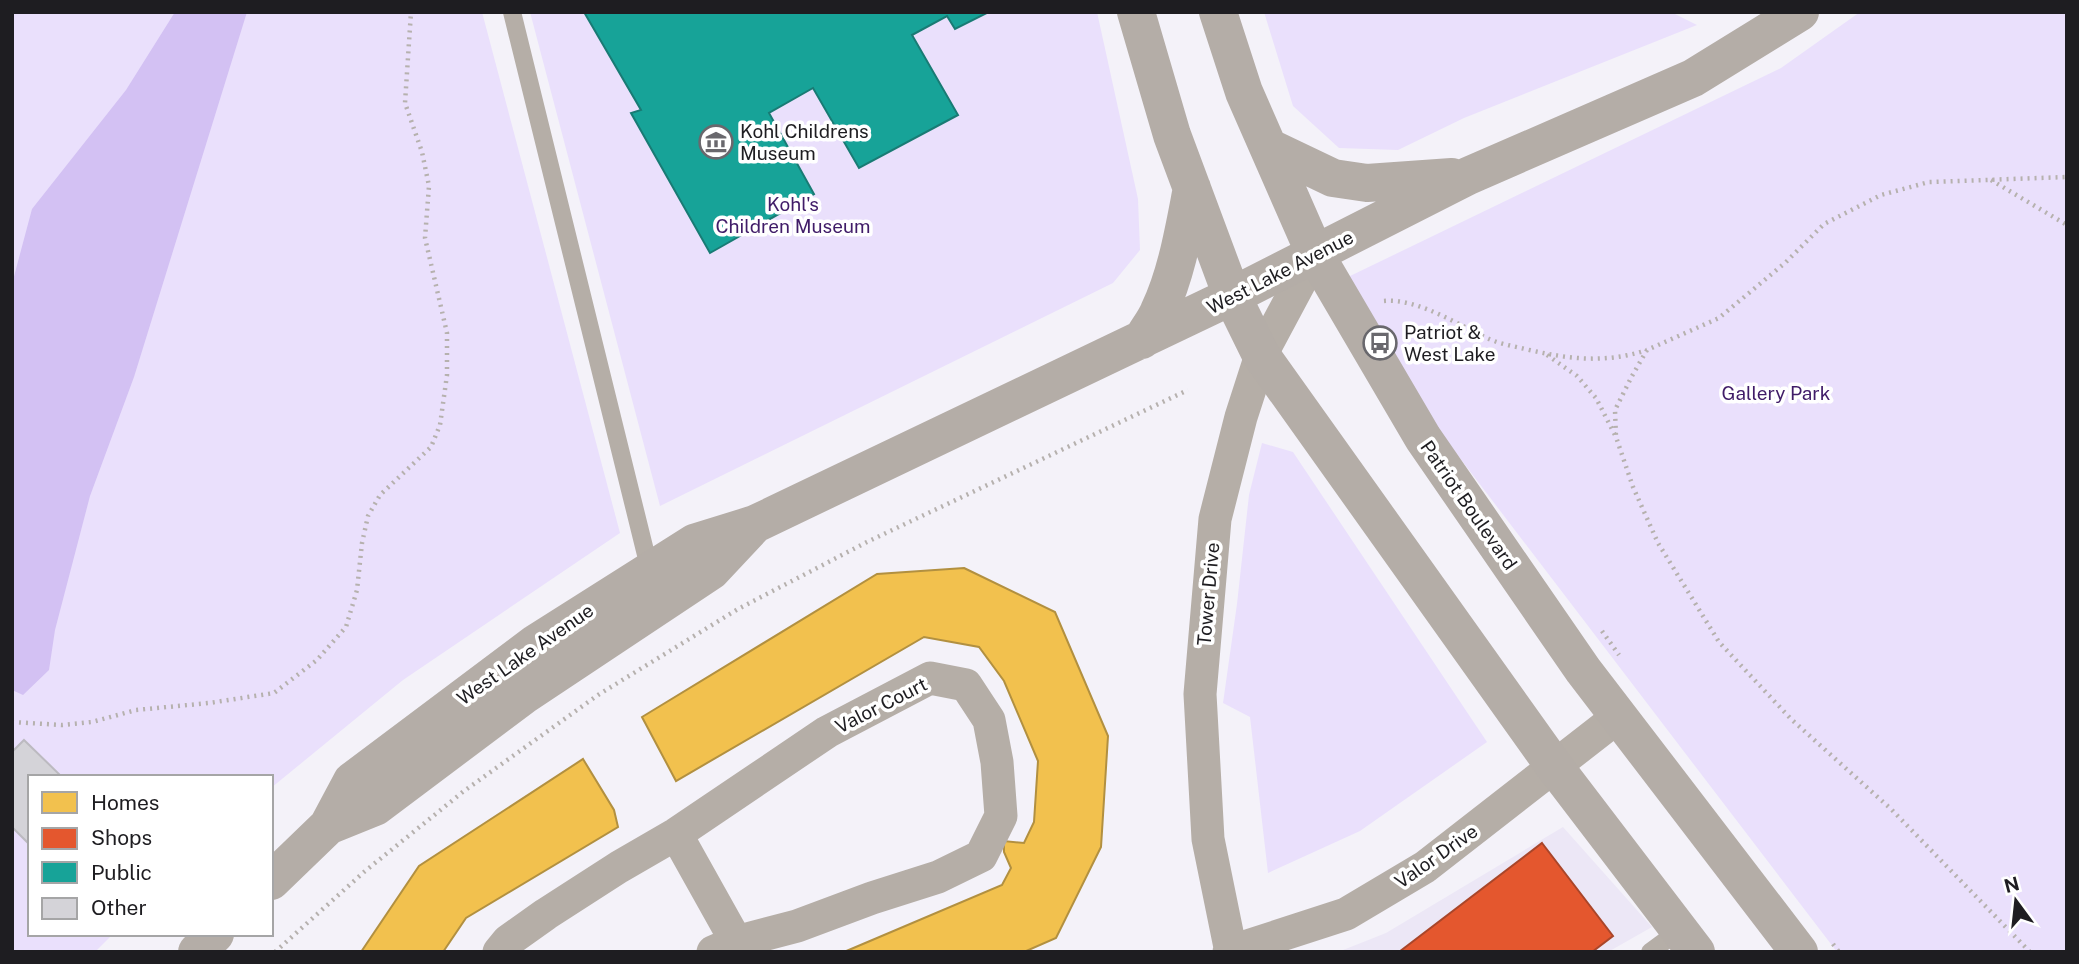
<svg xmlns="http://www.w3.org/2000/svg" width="2079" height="964" font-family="'Public Sans',sans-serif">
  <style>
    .built { fill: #ece7f6 }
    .green { fill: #eae0fc }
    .water { fill: #d3c1f3 }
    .homes { fill: #f2c14e; stroke: #b29040; stroke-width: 2 }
    .shops { fill: #e4572e; stroke: #a9462a; stroke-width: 2 }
    .public { fill: #17a398; stroke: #197b74; stroke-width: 2 }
    .building { fill: #d4d3d8; stroke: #bcbac0; stroke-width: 2 }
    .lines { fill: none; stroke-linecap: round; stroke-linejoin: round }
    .path { stroke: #b6b1ae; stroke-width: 4.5; stroke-dasharray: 2 5; stroke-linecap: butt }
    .lane { stroke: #b5aea7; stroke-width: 18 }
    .street { stroke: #b5aea7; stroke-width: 33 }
    .secondary { stroke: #b4ada7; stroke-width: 38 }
    .labels { text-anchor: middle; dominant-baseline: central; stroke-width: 7; stroke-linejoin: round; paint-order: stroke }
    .poi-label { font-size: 19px; fill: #1e1d21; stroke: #fff; text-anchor: start }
    .park-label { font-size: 19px; fill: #401c68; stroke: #fff }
    .street-label { font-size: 19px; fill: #1e1d21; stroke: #fff }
  </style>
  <rect width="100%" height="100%" fill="#f4f2f9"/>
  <path class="built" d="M1563,827L1652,927L1608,952H1338L1386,933Z"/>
  <path class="green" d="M12,12H482L620,533L403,680L271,788V777H30V934H113L95,952H12Z
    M530,12H1097L1138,199L1140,250L1113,283L660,506Z
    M1264,12H1671L1697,25L1464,118L1398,150L1339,148L1293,106Z
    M1860,12H2067V952H1837L1443,436L1348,277L1781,68Z
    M1262,443L1293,452L1487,742L1360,831L1268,873L1250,717L1223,703L1237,604L1249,495Z"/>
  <path class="water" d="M175,12H247L134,377L90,496L55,630L49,670L23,695L12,690V284L32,209L126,90Z"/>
  <path class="homes" d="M964,568L1055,612L1108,736L1101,847L1056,938L1024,952H844L1002,885L1011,868L1004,852V841L1024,843L1034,822L1038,761L1004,681L979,647L924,637L676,781L642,717L877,574Z
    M583,759L614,810L618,827L466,918L443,952H361L419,866Z"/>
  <path class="shops" d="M1542,843L1613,936L1592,952H1399Z"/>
  <path class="public" d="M584,12H987V13L955,29L947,16L912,35L958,115L859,168L813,88L769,113L814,194L710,253L631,113L641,110Z"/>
  <path class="building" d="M24,740L60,775L57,777H30V845L12,827V752Z"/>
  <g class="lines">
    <path class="path" d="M1991,180L2067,225
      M1384,301C1418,298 1458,325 1489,339C1500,344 1513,346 1525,349C1568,359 1604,364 1647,350
      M1547,355L1577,376L1596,398L1615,435
      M1602,631L1619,655
      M12,722L62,725L92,722L136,710L209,703L274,693L317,660L346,627L357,590L362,543L368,516L380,495L431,447L440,425L447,375V333L425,238L429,186L422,152L405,103L411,12
      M1833,944L1839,952
      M275,952L364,872L464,791L598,695L738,609L867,542L1188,390
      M2030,952L1891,809L1791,719L1719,642L1658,543L1633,487L1616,437L1615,410L1632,376L1647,350L1719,318L1786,262L1824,224L1881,195L1929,182L2067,177"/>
    <path class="lane" d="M512,12L650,571
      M1650,952L1680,930"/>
    <path class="street" d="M676,834L742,952
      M499,952L508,941L546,914L619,867L676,834L827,732L930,678L966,685L989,720L997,762L1001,816L981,856L938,877L872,898L797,926L736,942L713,952
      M1229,952L1346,914L1425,867L1619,716
      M1231,952L1208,839L1200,694L1215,519L1241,417L1261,355L1315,254"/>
    <path class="secondary" d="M1136,12L1172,135L1232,296L1261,355L1554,766L1696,952
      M1218,12L1244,92L1315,254L1423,438L1583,670L1799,952
      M1268,147L1333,178L1367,183L1452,177
      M1142,340C1147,330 1155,321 1159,311C1177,273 1184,229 1192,188
      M328,826L375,807L523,696L711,571L754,525
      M271,881L328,826L352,781L536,643L694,543L755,524L1232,296L1468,176L1693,78L1800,12
      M197,952L215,934"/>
  </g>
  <defs>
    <symbol id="museum-ring" viewBox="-11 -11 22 22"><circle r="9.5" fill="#fff" stroke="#69686d" stroke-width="1.5"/><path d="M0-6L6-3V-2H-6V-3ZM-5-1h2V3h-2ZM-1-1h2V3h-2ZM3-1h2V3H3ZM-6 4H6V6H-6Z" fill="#69686d"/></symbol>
    <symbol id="bus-ring" viewBox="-11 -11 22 22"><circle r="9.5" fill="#fff" stroke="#69686d" stroke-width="1.5"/><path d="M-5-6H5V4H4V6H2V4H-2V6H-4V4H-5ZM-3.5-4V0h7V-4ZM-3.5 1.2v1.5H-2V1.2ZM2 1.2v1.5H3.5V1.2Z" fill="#69686d"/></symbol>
  </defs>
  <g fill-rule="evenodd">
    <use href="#museum-ring" x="697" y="123" width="38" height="38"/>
    <use href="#bus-ring" x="1361" y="324" width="38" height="38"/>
  </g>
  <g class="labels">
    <g class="poi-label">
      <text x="740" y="131">Kohl Childrens<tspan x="740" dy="22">Museum</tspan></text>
      <text x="1404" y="332">Patriot &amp;<tspan x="1404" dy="22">West Lake</tspan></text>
    </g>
    <g class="park-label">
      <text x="793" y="204">Kohl's<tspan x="793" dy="22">Children Museum</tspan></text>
      <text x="1776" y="393">Gallery Park</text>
    </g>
    <g class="street-label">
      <text transform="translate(1280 272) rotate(-27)">West Lake Avenue</text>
      <text transform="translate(1469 505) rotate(55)">Patriot Boulevard</text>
      <text transform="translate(1208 594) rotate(-85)">Tower Drive</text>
      <text transform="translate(525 654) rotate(-35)">West Lake Avenue</text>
      <text transform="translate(881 705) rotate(-27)">Valor Court</text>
      <text transform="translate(1436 856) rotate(-35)">Valor Drive</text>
    </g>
  </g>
  <rect width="2079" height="964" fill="none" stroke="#1e1d21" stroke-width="28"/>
  <rect x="28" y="775" width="245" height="161" fill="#ffffff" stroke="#a5a5a6" stroke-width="2"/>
  <rect x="42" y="792" width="35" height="21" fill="#f2c14e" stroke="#a5a5a6" stroke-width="2"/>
  <text x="91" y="810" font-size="21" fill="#1e1d21">Homes</text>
  <rect x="42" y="828" width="35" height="21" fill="#e4572e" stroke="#a5a5a6" stroke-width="2"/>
  <text x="91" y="845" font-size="21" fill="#1e1d21">Shops</text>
  <rect x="42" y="862" width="35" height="21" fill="#17a398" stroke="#a5a5a6" stroke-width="2"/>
  <text x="91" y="880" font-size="21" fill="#1e1d21">Public</text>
  <rect x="42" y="898" width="35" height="21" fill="#d4d3d8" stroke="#a5a5a6" stroke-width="2"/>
  <text x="91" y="915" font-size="21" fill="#1e1d21">Other</text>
  <g transform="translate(2016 901) rotate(345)" stroke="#ffffff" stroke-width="5" paint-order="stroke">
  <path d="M0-5L12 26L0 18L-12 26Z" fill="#1e1d21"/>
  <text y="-10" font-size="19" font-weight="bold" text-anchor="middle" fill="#1e1d21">N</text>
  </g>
</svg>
